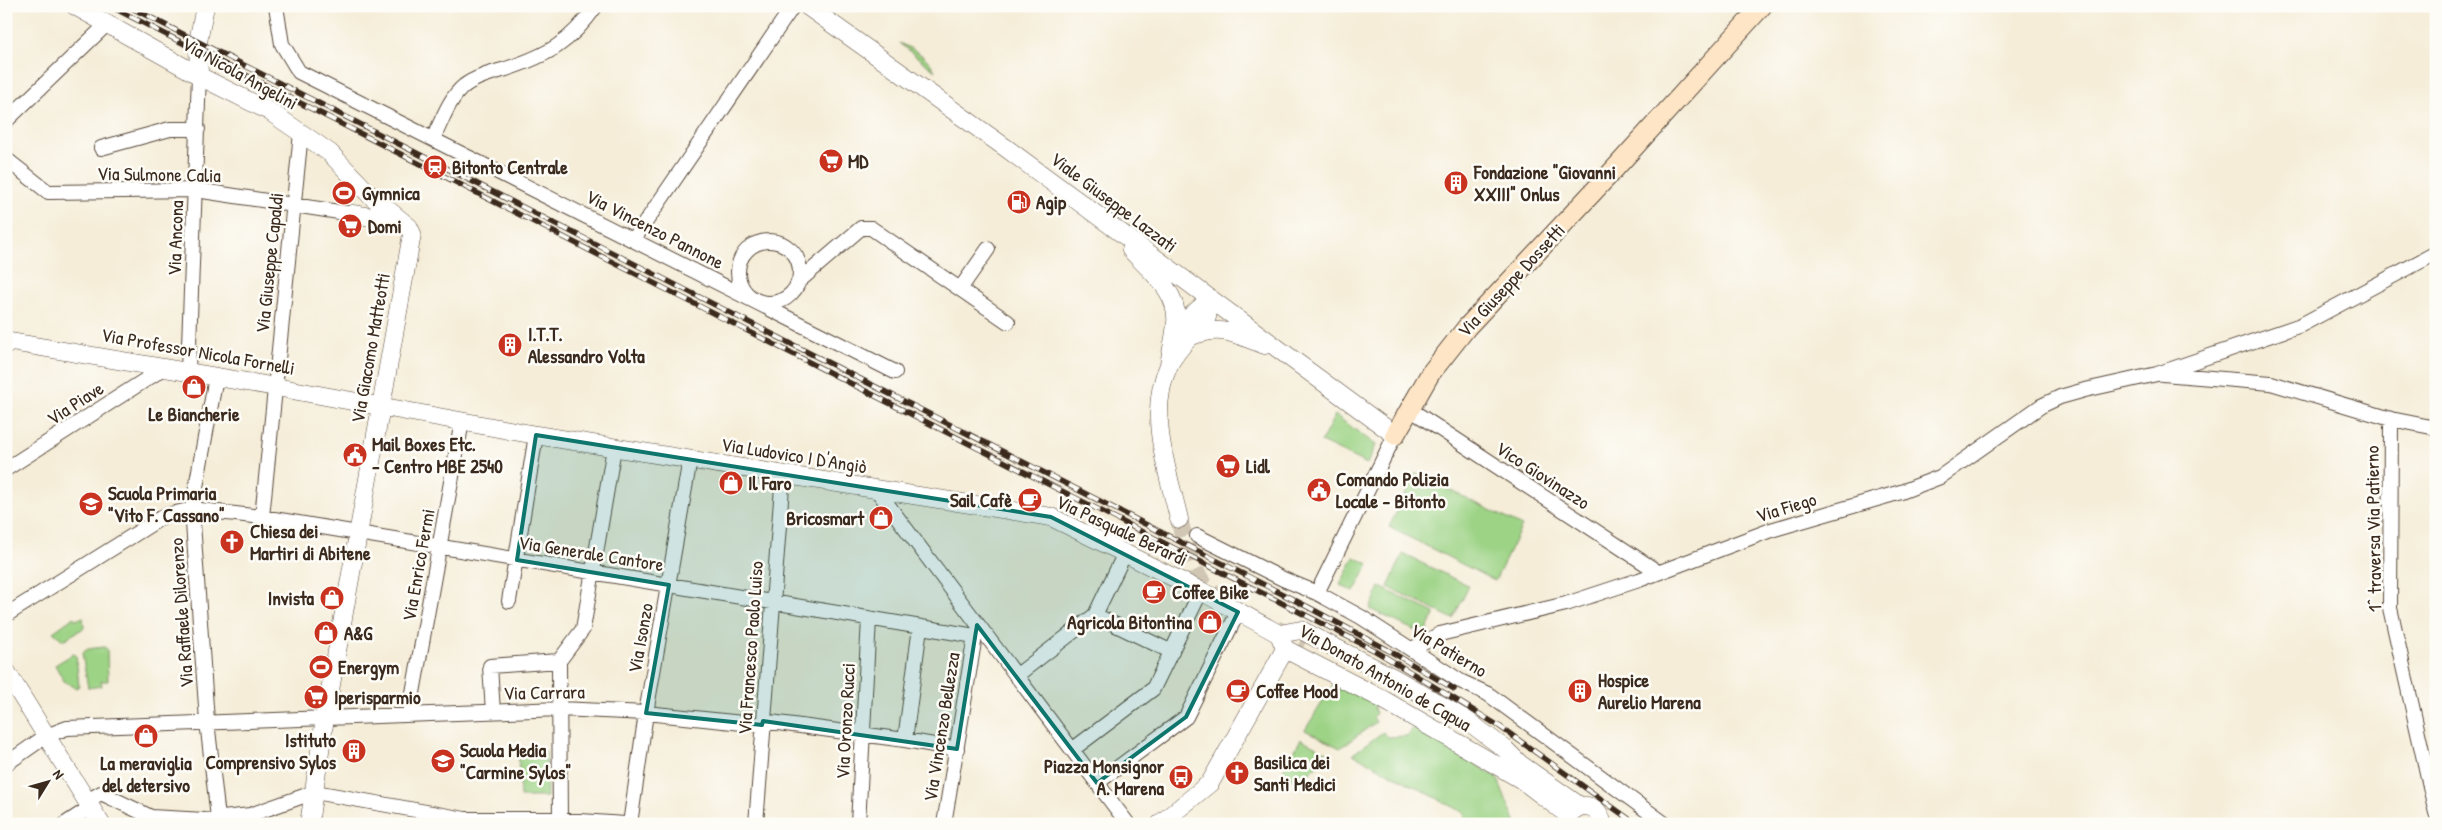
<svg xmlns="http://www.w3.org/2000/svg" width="2442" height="830" font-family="'Patrick Hand',sans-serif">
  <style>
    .green { fill: #9cd385; stroke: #6c7e52 }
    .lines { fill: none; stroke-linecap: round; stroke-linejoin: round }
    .tertiary-tunnel { stroke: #d0c6b3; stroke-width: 18; stroke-dasharray: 18 9; stroke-linecap: butt }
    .minor-casing { stroke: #57473a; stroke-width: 16 }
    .tertiary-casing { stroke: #57473a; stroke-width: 19 }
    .secondary-casing { stroke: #57473a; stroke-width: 21 }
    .minor { stroke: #fff; stroke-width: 14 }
    .tertiary { stroke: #fff; stroke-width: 18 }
    .secondary { stroke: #fde5c5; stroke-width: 19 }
    .rail-casing { stroke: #3b2a1e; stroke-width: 5.5 }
    .rail { stroke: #fdfcf7; stroke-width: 4; stroke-dasharray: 11; stroke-linecap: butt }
    .marked { fill: #0f766e; fill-opacity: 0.2; stroke: #0f766e; stroke-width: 4; stroke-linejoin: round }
    .labels { text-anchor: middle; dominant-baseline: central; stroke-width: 5; stroke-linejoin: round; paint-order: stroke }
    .street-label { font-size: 19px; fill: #3b2a1e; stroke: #fdfcf7 }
    .poi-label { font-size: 19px; font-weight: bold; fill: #3b2a1e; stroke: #fdfcf7; text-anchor: start }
  </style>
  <rect width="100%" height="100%" fill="#fdfcf7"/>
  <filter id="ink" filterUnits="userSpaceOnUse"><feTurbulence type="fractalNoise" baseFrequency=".02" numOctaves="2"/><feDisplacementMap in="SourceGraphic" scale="10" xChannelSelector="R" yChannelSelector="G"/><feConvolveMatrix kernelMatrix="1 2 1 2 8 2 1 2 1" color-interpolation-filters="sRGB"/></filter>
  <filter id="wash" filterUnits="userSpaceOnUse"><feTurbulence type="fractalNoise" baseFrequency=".0096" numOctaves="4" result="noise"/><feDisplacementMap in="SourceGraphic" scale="20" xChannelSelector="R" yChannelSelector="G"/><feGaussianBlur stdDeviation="1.12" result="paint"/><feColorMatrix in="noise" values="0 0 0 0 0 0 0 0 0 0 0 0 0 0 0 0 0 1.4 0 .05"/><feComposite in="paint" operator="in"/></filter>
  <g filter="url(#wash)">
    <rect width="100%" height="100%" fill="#f5edd8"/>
    <path class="green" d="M899,43C913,49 929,57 935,71Z
      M1335,415L1376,445L1367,464L1321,442Z
      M1416,473L1522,526L1495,581L1389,527Z
      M1403,554L1469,586L1453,619L1388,587Z
      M1354,557L1369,564L1354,592L1340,585Z
      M1380,587L1435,613L1424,635L1370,609Z
      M74,617L76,620L83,617L84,628L63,640L53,632Z
      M104,647L107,649L108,681H101L102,686L88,688L82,653L88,649Z
      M73,654L76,655L79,686L76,688L64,681L55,665Z
      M1335,682L1376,702L1374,708L1376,713L1373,717L1376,722L1340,748L1305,730Z
      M1414,727L1497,777L1516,824H1464L1465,813L1353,754L1383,732L1388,737L1407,736Z
      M1301,739L1331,754L1296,783L1283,770Z
      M546,751L547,797H520L518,752Z"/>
  </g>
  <g filter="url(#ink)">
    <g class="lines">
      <path class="tertiary-tunnel" d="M1179,519C1187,549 1191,577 1216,596
        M1276,629L1305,644"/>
      <defs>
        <path id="minor" d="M276,6L282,44L299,72L895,372
          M6,121L108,23
          M433,139C441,123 449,98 464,86C476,77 492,73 506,69C548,55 570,43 596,6
          M101,148L170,129H198
          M6,159L48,192L196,190L352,214
          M634,239L793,6
          M738 272a31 31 0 1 1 62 0a31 31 0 1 1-62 0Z
          M798,282L861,228H871L1008,322
          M960,289L988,249
          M188,372L199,75
          M2163,374L2271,383L2391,419L2436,428
          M216,377L192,509L207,721L218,818
          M1408,408L1658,572
          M2391,419L2390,608L2436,813
          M6,469L164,368
          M876,489L1128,824
          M262,517L301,133
          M1197,536L1283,579L1317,593L1361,617L1460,681L1488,694L1665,824
          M1317,593L1395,435
          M509,601L536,435
          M6,615L164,516L192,509L262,517L975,636L982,631
          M1095,615L1172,652
          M1412,649L1440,634L1566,604L1639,580L1771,530L1901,492L1940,477L2041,406L2060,397L2085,390L2157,374L2301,325L2436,253
          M1016,676L1095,615L1125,553
          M493,712L490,666L559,661
          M409,715L462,421
          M763,721L905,740L957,749
          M905,740L920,627
          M1072,750L1153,689L1201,591
          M6,764L46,736L67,728L560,709L646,713L762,725
          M1097,783L1186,717L1238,612
          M87,801L101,793L151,817L205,820L250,815L315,792L465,819H551L625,824
          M65,824L91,807
          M560,824L559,661L583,629L614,448
          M630,824L646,713L690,459
          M756,824L783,474
          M858,824L869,619
          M944,824L975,636"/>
        <path id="tertiary" d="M75,6L207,80L269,111L301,133L330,153L370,195L409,227L412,234L325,718L309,824
          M807,6L1006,148L1395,435
          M199,75L198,42L205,6
          M352,214L401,221
          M1131,250C1150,271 1179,291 1176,323C1175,337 1171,351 1169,365
          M1192,336C1222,324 1236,335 1265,345
          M1177,339L1190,317L1210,299
          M6,345L11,342L276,387L536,435L1051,517L1201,591L1279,634
          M1179,519C1168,471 1146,414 1169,365C1176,350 1191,336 1202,324L1207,317L1210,299
          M1279,634L1301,630L1396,679L1465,719L1505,749L1520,764L1580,806
          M1279,634L1285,649L1382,699L1522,780L1564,812L1568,818
          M6,671L101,824
          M1571,813C1583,800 1601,806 1602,824
          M1160,824L1210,783L1285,649"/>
        <path id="secondary" d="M1395,435L1430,374L1467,327L1609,175L1762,6"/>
      </defs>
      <use href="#minor" class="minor-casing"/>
      <use href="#tertiary" class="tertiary-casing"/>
      <use href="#secondary" class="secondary-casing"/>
      <use href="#minor" class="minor"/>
      <use href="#tertiary" class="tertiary"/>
      <use href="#secondary" class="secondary"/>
      <defs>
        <path id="rail" d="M110,6L1374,650L1499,726L1636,824
          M128,6L1308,607L1388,650L1454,689"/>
      </defs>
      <use href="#rail" class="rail-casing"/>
      <use href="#rail" class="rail"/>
    </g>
  </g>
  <path class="marked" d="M536,435L1051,517L1238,612L1186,717L1097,783L977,625L957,749L763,721L762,725L646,713L669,585L517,560Z"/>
  <defs>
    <symbol id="supermarket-disc" viewBox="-11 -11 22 22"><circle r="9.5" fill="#c8321e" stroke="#fdfcf7"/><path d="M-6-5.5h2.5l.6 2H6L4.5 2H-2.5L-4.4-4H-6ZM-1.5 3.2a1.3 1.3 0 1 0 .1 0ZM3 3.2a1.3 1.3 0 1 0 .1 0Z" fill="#fff"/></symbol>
    <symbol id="station-disc" viewBox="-11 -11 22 22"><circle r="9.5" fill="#c8321e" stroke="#fdfcf7"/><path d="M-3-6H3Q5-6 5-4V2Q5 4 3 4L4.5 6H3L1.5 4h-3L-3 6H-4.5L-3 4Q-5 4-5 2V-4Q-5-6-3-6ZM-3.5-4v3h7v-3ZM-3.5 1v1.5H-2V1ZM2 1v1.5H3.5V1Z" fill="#fff"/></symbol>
    <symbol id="building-disc" viewBox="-11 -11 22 22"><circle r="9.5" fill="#c8321e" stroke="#fdfcf7"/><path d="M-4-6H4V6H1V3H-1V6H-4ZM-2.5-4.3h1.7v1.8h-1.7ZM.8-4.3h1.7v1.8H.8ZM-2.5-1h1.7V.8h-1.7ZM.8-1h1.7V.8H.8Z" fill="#fff"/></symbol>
    <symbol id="stadium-disc" viewBox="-11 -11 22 22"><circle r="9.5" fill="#c8321e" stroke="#fdfcf7"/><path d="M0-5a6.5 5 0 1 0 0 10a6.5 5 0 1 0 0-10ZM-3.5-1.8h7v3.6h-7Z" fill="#fff"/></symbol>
    <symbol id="fuel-disc" viewBox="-11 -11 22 22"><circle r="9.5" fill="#c8321e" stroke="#fdfcf7"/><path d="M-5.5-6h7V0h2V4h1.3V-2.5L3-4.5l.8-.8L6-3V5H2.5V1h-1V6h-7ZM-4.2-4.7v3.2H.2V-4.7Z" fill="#fff"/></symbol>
    <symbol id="shop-disc" viewBox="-11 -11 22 22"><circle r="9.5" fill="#c8321e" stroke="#fdfcf7"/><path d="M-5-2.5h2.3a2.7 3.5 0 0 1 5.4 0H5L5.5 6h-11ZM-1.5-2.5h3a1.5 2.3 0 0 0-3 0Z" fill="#fff"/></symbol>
    <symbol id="civic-disc" viewBox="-11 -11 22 22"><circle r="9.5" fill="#c8321e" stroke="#fdfcf7"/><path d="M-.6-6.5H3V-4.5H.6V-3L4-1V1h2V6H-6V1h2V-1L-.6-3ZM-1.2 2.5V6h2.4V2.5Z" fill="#fff"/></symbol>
    <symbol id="cafe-disc" viewBox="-11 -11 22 22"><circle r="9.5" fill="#c8321e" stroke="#fdfcf7"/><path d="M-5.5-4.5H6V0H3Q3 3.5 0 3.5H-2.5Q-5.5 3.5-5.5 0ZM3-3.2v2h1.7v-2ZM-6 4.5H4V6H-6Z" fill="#fff"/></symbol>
    <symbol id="school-disc" viewBox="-11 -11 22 22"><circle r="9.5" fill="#c8321e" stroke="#fdfcf7"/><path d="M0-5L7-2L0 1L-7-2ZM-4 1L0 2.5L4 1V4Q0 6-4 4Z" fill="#fff"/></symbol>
    <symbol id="church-disc" viewBox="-11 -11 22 22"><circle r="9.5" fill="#c8321e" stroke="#fdfcf7"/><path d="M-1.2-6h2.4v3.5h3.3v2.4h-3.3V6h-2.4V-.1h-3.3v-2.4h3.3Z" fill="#fff"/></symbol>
    <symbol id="bus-disc" viewBox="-11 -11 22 22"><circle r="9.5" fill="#c8321e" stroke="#fdfcf7"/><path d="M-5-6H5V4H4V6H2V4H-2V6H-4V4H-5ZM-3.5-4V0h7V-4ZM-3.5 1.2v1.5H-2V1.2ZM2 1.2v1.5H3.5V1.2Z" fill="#fff"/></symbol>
  </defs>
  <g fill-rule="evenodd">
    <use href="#supermarket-disc" x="817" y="147" width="28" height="28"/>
    <use href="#station-disc" x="421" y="153" width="28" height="28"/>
    <use href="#building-disc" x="1442" y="169" width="28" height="28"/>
    <use href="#stadium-disc" x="330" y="179" width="28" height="28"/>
    <use href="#fuel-disc" x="1005" y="188" width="28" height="28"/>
    <use href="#supermarket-disc" x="336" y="212" width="28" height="28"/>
    <use href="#building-disc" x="496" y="331" width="28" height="28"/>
    <use href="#shop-disc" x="180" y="373" width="28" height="28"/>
    <use href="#civic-disc" x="341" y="441" width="28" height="28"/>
    <use href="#supermarket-disc" x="1214" y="452" width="28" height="28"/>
    <use href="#shop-disc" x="717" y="469" width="28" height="28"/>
    <use href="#civic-disc" x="1305" y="476" width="28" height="28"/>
    <use href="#cafe-disc" x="1016" y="486" width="28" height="28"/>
    <use href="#school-disc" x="77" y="490" width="28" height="28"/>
    <use href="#shop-disc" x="867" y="504" width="28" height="28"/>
    <use href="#church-disc" x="218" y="528" width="28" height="28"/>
    <use href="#cafe-disc" x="1140" y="578" width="28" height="28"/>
    <use href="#shop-disc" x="318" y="584" width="28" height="28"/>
    <use href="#shop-disc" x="1196" y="608" width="28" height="28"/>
    <use href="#shop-disc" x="312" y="619" width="28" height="28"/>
    <use href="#stadium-disc" x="307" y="653" width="28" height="28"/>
    <use href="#cafe-disc" x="1224" y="677" width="28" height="28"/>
    <use href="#building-disc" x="1566" y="677" width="28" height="28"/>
    <use href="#supermarket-disc" x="302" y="683" width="28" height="28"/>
    <use href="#shop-disc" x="132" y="722" width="28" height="28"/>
    <use href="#building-disc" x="340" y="737" width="28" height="28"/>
    <use href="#school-disc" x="429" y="747" width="28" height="28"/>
    <use href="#church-disc" x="1223" y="759" width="28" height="28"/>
    <use href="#bus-disc" x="1167" y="763" width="28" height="28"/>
  </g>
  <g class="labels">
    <g class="street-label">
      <text transform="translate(240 73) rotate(29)">Via Nicola Angelini</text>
      <text transform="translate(159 174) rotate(1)">Via Sulmone Calia</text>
      <text transform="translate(1114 202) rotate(37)">Viale Giuseppe Lazzati</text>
      <text transform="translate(655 229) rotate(27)">Via Vincenzo Pannone</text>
      <text transform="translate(175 238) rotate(-88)">Via Ancona</text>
      <text transform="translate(269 263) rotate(-84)">Via Giuseppe Capaldi</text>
      <text transform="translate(1511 280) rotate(-47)">Via Giuseppe Dossetti</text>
      <text transform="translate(370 348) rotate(-80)">Via Giacomo Matteotti</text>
      <text transform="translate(198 351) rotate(10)">Via Professor Nicola Fornelli</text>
      <text transform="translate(75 403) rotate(-33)">Via Piave</text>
      <text transform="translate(794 455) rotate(9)">Via Ludovico I D'Angiò</text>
      <text transform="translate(1543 475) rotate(33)">Vico Giovinazzo</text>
      <text transform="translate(1786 507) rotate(-17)">Via Fiego</text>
      <text transform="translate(2373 529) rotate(-91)">1^ traversa Via Patierno</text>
      <text transform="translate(1122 530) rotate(25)">Via Pasquale Berardi</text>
      <text transform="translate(591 553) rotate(9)">Via Generale Cantore</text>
      <text transform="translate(418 565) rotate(-80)">Via Enrico Fermi</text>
      <text transform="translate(181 613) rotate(-94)">Via Raffaele Dilorenzo</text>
      <text transform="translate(640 638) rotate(-80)">Via Isonzo</text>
      <text transform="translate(750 648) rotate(-86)">Via Francesco Paolo Luiso</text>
      <text transform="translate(1449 650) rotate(31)">Via Patierno</text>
      <text transform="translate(1385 677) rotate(30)">Via Donato Antonio de Capua</text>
      <text transform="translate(544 692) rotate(-1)">Via Carrara</text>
      <text transform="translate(845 721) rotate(-87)">Via Oronzo Rucci</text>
      <text transform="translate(941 727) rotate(-81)">Via Vincenzo Bellezza</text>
    </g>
    <g class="poi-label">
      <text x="848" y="161">MD</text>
      <text x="452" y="167">Bitonto Centrale</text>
      <text x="1474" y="172">Fondazione "Giovanni<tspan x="1474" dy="22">XXIII" Onlus</tspan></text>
      <text x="362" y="193">Gymnica</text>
      <text x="1036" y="202">Agip</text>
      <text x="368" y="226">Domi</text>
      <text x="528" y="334">I.T.T.<tspan x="528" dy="22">Alessandro Volta</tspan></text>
      <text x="194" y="414" text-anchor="middle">Le Biancherie</text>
      <text x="372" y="444">Mail Boxes Etc.<tspan x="372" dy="22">- Centro MBE 2540</tspan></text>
      <text x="1246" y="466">Lidl</text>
      <text x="1336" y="479">Comando Polizia<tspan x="1336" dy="22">Locale - Bitonto</tspan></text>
      <text x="748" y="483">Il Faro</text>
      <text x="108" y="493">Scuola Primaria<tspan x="108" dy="22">"Vito F. Cassano"</tspan></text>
      <text x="1012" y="500" text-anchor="end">Sail Cafè</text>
      <text x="864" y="518" text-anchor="end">Bricosmart</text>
      <text x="250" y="531">Chiesa dei<tspan x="250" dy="22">Martiri di Abitene</tspan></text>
      <text x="1172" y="592">Coffee Bike</text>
      <text x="314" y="598" text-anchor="end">Invista</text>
      <text x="1192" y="622" text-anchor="end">Agricola Bitontina</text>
      <text x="344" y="633">A&amp;G</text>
      <text x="338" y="667">Energym</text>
      <text x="1598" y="680">Hospice<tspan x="1598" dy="22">Aurelio Marena</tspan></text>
      <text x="1256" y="691">Coffee Mood</text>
      <text x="334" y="697">Iperisparmio</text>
      <text x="336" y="740" text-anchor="end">Istituto<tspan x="336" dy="22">Comprensivo Sylos</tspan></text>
      <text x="460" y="750">Scuola Media<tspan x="460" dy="22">"Carmine Sylos"</tspan></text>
      <text x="1254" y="762">Basilica dei<tspan x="1254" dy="22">Santi Medici</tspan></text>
      <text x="146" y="763" text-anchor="middle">La meraviglia<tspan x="146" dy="22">del detersivo</tspan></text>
      <text x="1164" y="766" text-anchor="end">Piazza Monsignor<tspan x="1164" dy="22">A. Marena</tspan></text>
    </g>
  </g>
  <rect width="2442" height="830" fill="none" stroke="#fdfcf7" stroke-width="25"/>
  <g transform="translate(48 782) rotate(53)" stroke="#fdfcf7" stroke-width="4" paint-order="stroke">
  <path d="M0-4L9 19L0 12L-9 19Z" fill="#3b2a1e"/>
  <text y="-8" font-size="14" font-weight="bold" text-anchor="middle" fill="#3b2a1e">N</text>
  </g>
</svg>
